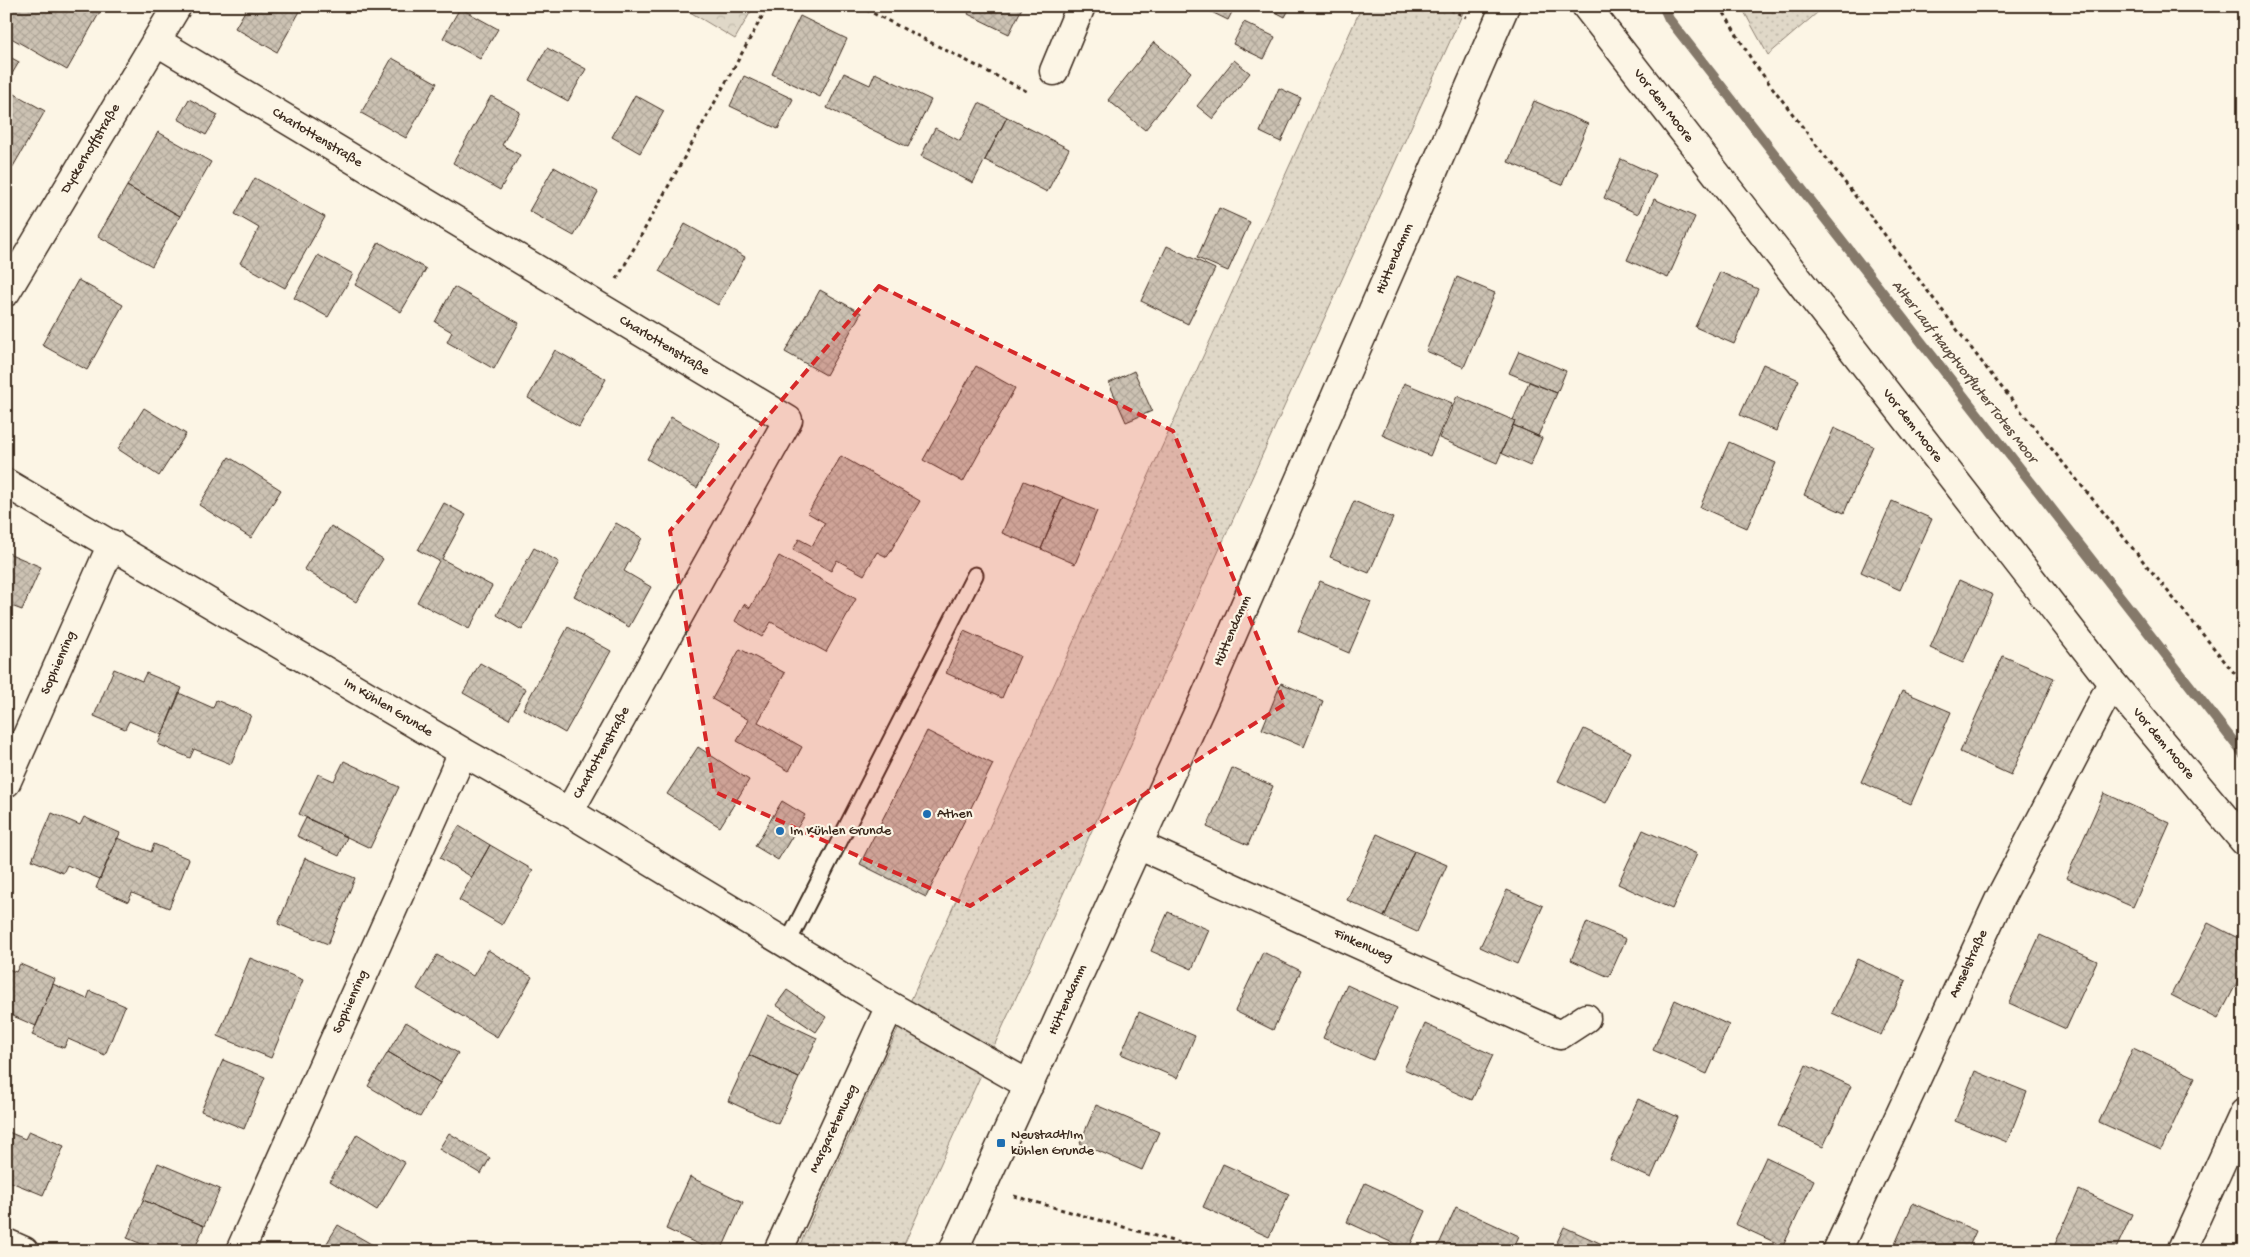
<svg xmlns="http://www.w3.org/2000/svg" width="2250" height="1257" font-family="'Gochi Hand',sans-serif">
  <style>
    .grass { fill: url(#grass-dots); stroke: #8e8173 }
    .park { fill: url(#park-crowns); stroke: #8e8173 }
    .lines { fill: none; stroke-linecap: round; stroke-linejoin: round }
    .stream { stroke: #85796b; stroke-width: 10 }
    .building { fill: url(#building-cross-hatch); stroke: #3b2a1e }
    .lane-casing { stroke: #3b2a1e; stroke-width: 19 }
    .street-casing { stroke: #3b2a1e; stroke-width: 31 }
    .secondary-casing { stroke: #3b2a1e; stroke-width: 31 }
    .path { stroke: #3b2a1e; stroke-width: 3; stroke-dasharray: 4 4; stroke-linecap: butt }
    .lane { stroke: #fcf5e5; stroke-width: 15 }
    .street { stroke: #fcf5e5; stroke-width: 28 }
    .secondary { stroke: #fcf5e5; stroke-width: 28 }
    .marked { fill: #d62828; fill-opacity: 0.2; stroke: #d62828; stroke-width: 4; stroke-dasharray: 10 6; stroke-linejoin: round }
    .poi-dot { fill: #1f6fb2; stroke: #fcf5e5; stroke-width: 2 }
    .labels { text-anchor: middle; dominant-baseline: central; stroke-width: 4.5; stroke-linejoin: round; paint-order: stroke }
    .street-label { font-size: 14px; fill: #3b2a1e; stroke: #fcf5e5 }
    .poi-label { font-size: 14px; fill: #3b2a1e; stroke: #fcf5e5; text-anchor: start }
    .water-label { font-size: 15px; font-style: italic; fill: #605144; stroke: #fcf5e5 }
  </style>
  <defs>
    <pattern id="grass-dots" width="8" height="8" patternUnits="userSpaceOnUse" patternTransform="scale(1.25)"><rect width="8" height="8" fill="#e0d8c8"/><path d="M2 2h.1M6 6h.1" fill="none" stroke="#c1baab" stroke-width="1.8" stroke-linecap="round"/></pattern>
    <pattern id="park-crowns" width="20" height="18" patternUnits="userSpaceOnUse" patternTransform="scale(1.25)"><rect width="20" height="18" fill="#e0d8c8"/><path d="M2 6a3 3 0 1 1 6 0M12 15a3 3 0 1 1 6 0" fill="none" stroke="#c1baab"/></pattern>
    <pattern id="building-cross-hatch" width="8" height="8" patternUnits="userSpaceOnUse" patternTransform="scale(1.25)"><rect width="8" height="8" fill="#ccc2b3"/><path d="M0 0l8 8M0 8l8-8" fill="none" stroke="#b0a79a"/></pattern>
  </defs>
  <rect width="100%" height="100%" fill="#fcf5e5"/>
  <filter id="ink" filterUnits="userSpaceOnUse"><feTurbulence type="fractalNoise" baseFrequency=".02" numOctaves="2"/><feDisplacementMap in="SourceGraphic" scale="10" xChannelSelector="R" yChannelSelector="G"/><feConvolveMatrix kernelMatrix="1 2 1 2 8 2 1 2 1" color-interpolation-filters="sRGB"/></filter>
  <g filter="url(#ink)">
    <path class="grass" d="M1362,6H1466L901,1251H797Z
      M1741,6H1825L1768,55Z"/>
    <path class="park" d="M680,6H754L735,39Z"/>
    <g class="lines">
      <path class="stream" d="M1663,6L1669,19L2244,755"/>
    </g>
    <path class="building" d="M7,6H94L101,10L67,70L6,35Z
      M248,6H303L277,52L235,28Z
      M972,6H1023L1009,34L968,14Z
      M1199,6H1235L1228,20Z
      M1264,6H1291L1285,17Z
      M460,8L498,29L480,59L443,38Z
      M800,16L847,39L820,97L772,74Z
      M1244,22L1275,37L1264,59L1233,44Z
      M1154,42L1191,72L1145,130L1108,100Z
      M547,48L586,69L568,101L529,80Z
      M6,55L19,62L6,84Z
      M392,58L437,83L406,138L361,113Z
      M1234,60L1250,73L1213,119L1197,106Z
      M844,73L870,85L875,73L931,100L908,147L827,108Z
      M744,76L793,99L778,129L730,106Z
      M1279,88L1301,98L1281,142L1260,132Z
      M6,89L45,111L11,170L6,168Z
      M635,95L664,111L640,153L612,137Z
      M491,96L520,112L502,145L520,155L500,190L453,163Z
      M189,99L218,115L206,135L178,119Z
      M1534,101L1588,124L1562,185L1508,162Z
      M979,103L1007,117L973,183L921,156L935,128L960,141Z
      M1007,117L1069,149L1047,192L985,160Z
      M158,132L211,162L180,216L127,186Z
      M1621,159L1656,175L1638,214L1604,198Z
      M554,167L598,192L574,236L529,211Z
      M255,178L325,217L285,288L240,263L259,228L235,214Z
      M127,186L180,216L152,266L98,236Z
      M1654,199L1695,217L1668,278L1627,260Z
      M1219,208L1250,222L1228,271L1197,258Z
      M685,224L745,257L718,305L659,271Z
      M379,242L426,269L401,312L355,285Z
      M1167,246L1215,269L1188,324L1141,301Z
      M318,255L353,274L328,317L294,298Z
      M1720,272L1758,289L1734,344L1695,327Z
      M1457,277L1495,293L1464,367L1426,351Z
      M78,280L123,305L87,370L42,345Z
      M454,287L519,323L494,369L447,342L452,332L435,322Z
      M820,290L861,313L826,375L785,352Z
      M555,350L606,379L579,427L528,398Z
      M1519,351L1566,371L1557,393L1509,373Z
      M1763,364L1799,380L1776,431L1740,415Z
      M976,366L1015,388L963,482L923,460Z
      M1134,371L1152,411L1126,422L1109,383Z
      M1529,382L1557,393L1538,436L1513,425L1515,421L1513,420Z
      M1404,383L1452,403L1430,456L1382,435Z
      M1457,396L1515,421L1497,463L1439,438Z
      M144,408L186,434L159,476L118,449Z
      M671,417L721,445L697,488L647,459Z
      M1513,425L1542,438L1530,466L1501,453Z
      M1834,428L1873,446L1844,513L1804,495Z
      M1729,442L1776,463L1747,528L1700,507Z
      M841,456L920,501L887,557L877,552L864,575L837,560L831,571L793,550L799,539L812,546L825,523L808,513Z
      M229,457L281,490L251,538L199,505Z
      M1024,481L1063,497L1041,549L1002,533Z
      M1063,497L1097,511L1075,564L1041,549Z
      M1354,501L1393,518L1369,573L1330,557Z
      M1892,501L1932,519L1900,590L1861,572Z
      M444,503L466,515L442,559L492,586L469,629L417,602L439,561L418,550Z
      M616,523L642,538L624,571L651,587L629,627L574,596Z
      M331,526L383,559L356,602L304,569Z
      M534,548L559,562L522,630L497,615Z
      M6,552L41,567L22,610L6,604Z
      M779,556L856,599L826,652L771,622L762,637L735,621L744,604L750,608Z
      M1959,580L1993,595L1963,663L1930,648Z
      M1320,581L1371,602L1349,653L1298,631Z
      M568,627L611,651L565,733L523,709Z
      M964,631L1020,656L1002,698L946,673Z
      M740,649L785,673L758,722L802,747L789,771L737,741L749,720L712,699Z
      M2003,656L2054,678L2011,775L1960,752Z
      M480,663L526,689L509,719L463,693Z
      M114,669L142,681L146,673L182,688L162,735L129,721L125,729L94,716Z
      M1281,683L1323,701L1304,747L1262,729Z
      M1902,691L1951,712L1911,804L1861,782Z
      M179,693L213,708L216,700L251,715L231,764L194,749L190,758L158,744Z
      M1584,729L1631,752L1606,803L1558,781Z
      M927,731L993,764L926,897L860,864Z
      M698,747L749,780L720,827L667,794Z
      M344,761L399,787L370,848L299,814L318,774L334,781Z
      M1232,768L1273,786L1248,845L1207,827Z
      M2104,793L2170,823L2133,907L2066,878Z
      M782,801L805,815L778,860L755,846Z
      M52,813L80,825L84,817L120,833L100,879L67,865L63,873L32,860Z
      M306,818L347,837L339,856L297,836Z
      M459,826L490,845L472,877L440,858Z
      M1643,830L1697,854L1672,909L1618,884Z
      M1377,834L1414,851L1384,917L1347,900Z
      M117,838L151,852L154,844L189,859L169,908L132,893L128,902L96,888Z
      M490,845L533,870L502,925L459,900Z
      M1414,851L1447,865L1417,932L1384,917Z
      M305,858L355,878L328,944L278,924Z
      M1507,890L1543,906L1517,964L1480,947Z
      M1168,912L1209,930L1192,969L1151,951Z
      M1587,922L1626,939L1609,977L1571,960Z
      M2208,923L2244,941V969L2218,1019L2171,995Z
      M2040,935L2097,961L2066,1029L2009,1003Z
      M488,950L532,977L497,1037L417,989L437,955L473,976Z
      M1263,952L1301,971L1273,1030L1235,1011Z
      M250,958L303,980L271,1058L218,1036Z
      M1857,959L1906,981L1881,1035L1832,1013Z
      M20,964L55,979L36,1026L6,1013V968L16,972Z
      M53,984L87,999L90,991L125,1006L105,1055L68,1039L64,1048L32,1035Z
      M1347,985L1397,1008L1373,1060L1323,1038Z
      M787,990L826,1017L816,1032L776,1005Z
      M1675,1000L1729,1025L1707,1074L1653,1050Z
      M1139,1012L1195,1036L1177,1078L1121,1054Z
      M768,1015L817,1038L799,1078L749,1055Z
      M406,1022L458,1053L440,1083L388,1052Z
      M1425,1024L1493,1055L1472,1100L1404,1069Z
      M2133,1048L2195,1077L2161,1150L2099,1122Z
      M388,1052L440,1083L420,1117L368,1086Z
      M749,1055L799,1078L778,1124L728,1101Z
      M223,1060L265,1077L244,1129L201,1111Z
      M1806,1065L1851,1086L1823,1147L1778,1126Z
      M1975,1071L2027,1092L2007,1142L1955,1121Z
      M1638,1099L1678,1117L1651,1178L1610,1160Z
      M1096,1105L1159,1132L1142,1170L1080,1143Z
      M6,1131L25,1139L29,1131L64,1146L43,1195L6,1180Z
      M449,1133L490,1158L481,1174L439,1149Z
      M357,1134L405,1163L377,1210L330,1181Z
      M1766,1157L1814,1180L1783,1246L1735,1224Z
      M158,1163L220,1189L204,1226L143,1200Z
      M1223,1164L1289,1194L1269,1237L1203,1207Z
      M690,1177L743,1202L721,1251H713L666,1229Z
      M1365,1183L1426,1211L1408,1250L1347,1222Z
      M2079,1190L2132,1214L2115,1251H2052Z
      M143,1200L204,1226L194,1251H159L127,1238Z
      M1913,1203L1976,1231L1967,1251H1892Z
      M1456,1207L1519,1236L1512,1251H1436Z
      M338,1225L380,1249L379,1251H322Z
      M1564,1227L1602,1244L1599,1251H1553Z
      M1602,1244L1617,1251H1599Z"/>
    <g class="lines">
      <defs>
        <path id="lane" d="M787,944L975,575"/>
        <path id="street" d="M1586,6L2112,683L2244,841
          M156,41L788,420L569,812
          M1054,71L1081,6
          M6,292L177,6
          M6,483L463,752L569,812L890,1006L1029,1085
          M6,783L112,544
          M1138,845L1560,1035L1586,1018
          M6,1243L24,1251
          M240,1251L463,752
          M778,1251L890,1006
          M1837,1251L2000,898L2112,683
          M2181,1251L2244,1113"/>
        <path id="secondary" d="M953,1251L1203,702L1505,6"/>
      </defs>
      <use href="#lane" class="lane-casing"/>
      <use href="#street" class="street-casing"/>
      <use href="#secondary" class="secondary-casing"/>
      <path class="path" d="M859,6L1028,92
        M1443,6L1466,17
        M1720,6L1753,62L1994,378L2244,685
        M617,279L768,6
        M1014,1196L1208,1251"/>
      <use href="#lane" class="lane"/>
      <use href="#street" class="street"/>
      <use href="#secondary" class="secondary"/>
    </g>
  </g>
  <path class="marked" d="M879,286L1173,431L1285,704L970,906L715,792L670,531Z"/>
  <g class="poi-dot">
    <circle cx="927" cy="814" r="5"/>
    <circle cx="780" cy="831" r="5"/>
    <rect x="996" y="1138" width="10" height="10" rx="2.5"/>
  </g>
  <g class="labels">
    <g class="street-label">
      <text transform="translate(1663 106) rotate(52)">Vor dem Moore</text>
      <text transform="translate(317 138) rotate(31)">Charlottenstraße</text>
      <text transform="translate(91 149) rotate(-59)">Dyckerhoffstraße</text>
      <text transform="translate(1395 259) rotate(-67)">Hüttendamm</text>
      <text transform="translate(664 346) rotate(31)">Charlottenstraße</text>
      <text transform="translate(1912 426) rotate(52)">Vor dem Moore</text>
      <text transform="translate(1233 631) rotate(-67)">Hüttendamm</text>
      <text transform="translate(59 663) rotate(-66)">Sophienring</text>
      <text transform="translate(388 708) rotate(31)">Im Kühlen Grunde</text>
      <text transform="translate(2163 744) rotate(50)">Vor dem Moore</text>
      <text transform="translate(602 753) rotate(-61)">Charlottenstraße</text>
      <text transform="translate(1363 946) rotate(24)">Finkenweg</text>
      <text transform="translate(1969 964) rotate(-65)">Amselstraße</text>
      <text transform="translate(1068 1000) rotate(-66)">Hüttendamm</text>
      <text transform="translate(351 1002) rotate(-66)">Sophienring</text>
      <text transform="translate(834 1129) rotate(-65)">Margaretenweg</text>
    </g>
    <g class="poi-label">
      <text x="937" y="814">Athen</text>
      <text x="790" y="831">Im Kühlen Grunde</text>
      <text x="1011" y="1135">Neustadt/Im<tspan x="1011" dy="16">kühlen Grunde</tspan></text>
    </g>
    <g class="water-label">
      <text transform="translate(1964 372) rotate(52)">Alter Lauf Hauptvorfluter Totes Moor</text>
    </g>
  </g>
  <rect width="2250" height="1257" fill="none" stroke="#fcf5e5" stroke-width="25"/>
  <rect x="12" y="12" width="2225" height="1232" fill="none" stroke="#3b2a1e" stroke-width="2" filter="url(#ink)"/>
</svg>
